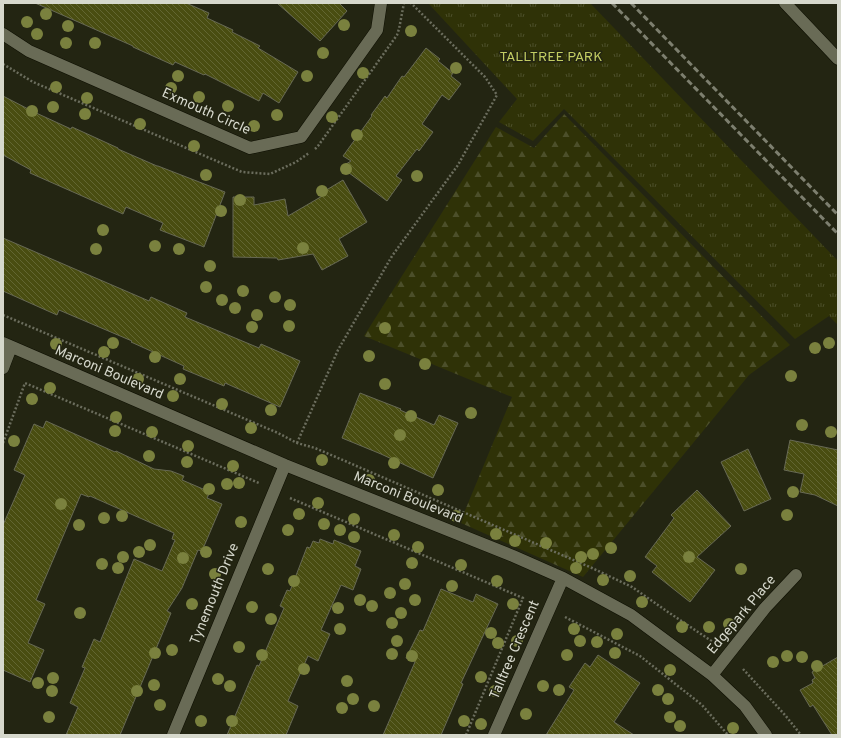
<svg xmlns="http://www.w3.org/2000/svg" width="841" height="738" font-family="Overpass,sans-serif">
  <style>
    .forest { fill: url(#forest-firs) }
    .park { fill: url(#park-tufts) }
    .building { fill: url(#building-back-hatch); stroke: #676954 }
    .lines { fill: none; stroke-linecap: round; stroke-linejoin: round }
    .minor-casing { stroke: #0d0e01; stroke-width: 13 }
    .path { stroke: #6b6d5d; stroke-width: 2.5; stroke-dasharray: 2 2; stroke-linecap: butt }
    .minor { stroke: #696b56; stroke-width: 12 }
    .rail { stroke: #7d7f6f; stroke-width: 3; stroke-dasharray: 6 3; stroke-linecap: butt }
    .tree { fill: #7a813e }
    .labels { text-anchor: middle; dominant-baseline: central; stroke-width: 3; stroke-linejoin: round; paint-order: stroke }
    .park-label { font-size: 14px; fill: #c2cc62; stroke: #232512 }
    .street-label { font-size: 14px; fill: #d6d8cc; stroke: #232512 }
  </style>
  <defs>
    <pattern id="forest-firs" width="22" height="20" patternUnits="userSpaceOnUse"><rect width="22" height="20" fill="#2f3207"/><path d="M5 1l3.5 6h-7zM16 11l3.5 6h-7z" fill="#4c4f2a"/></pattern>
    <pattern id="park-tufts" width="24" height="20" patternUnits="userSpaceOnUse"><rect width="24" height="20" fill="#2f3207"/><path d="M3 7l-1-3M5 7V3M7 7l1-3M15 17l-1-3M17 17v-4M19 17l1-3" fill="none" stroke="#4c4f2a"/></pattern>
    <pattern id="building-back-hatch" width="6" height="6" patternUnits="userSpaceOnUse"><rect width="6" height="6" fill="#494d11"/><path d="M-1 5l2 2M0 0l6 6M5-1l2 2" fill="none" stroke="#626632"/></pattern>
  </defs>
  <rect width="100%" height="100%" fill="#232512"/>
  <path class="forest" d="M564,114L790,345L749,375L583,577L461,523L464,513L512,397L364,336L496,127L534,148Z"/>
  <path class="park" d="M428,3H590L838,261V325L829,316L795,339L564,109L533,141L499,122L517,99Z"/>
  <path class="building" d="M35,3H186L209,13L207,18L233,30L232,32L260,46L258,48L298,72L279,103L263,93L259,101L205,74L204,75L175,62L173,65L133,47V46Z
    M277,3H339L347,11L320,41Z
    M426,48L440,59L438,61L453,73L451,76L461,84L449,100L442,95L422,124L433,132L419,151L417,149L396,176L402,180L387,201L341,167L351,161L343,156L372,116L371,115L385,96L387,98L402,76L404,77Z
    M3,96L34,112L71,129L72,127L94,137L118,148V149L157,166H158L225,192L204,247L160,230L163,223L126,207L123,214L30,173L31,170L3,155Z
    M343,180L367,222L339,239L348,256L322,270L313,254L278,260L277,258L233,257V197H254V205L285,199L288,216L324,195L323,192Z
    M3,238L149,301L151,297L187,313L185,317L259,348L261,344L300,361L280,407L225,383L224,386L183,369L184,366L131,342L132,341L59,310L57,315L3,291Z
    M360,393L401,409L400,410L434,425L439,415L458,423L433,478L381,454L342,438Z
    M46,421L115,452L116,451L154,469L171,471L184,476L182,480L210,492L207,498L222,504L202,551L198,550L182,588L167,611L171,613L120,735H66L78,707L70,703L85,668L82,667L94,639L100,642L134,559L162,571L175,540L172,539L174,533L90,496L89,497L81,494L36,600L45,604L28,643L44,650L30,682L3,670V525L25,475L14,470L34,424L43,428Z
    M790,440L838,450V506L815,495L800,492L804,474L784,470Z
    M748,449L771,499L744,511L721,462Z
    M697,490L731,526L697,557L715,570L690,602L652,572L657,566L645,557L674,518L671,515Z
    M320,539L333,544L334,540L361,551L355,566L361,569L353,590L341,585L321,630L330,634L318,661L308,656L288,701L298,706L286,735H227L249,683L257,665L259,666L284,608L280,606L287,590L290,591L307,547L310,548L313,541L319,543Z
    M441,589L473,602L476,594L498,604L461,683L463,684L441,735H383L415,662L406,658L420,630L423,631Z
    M598,655L640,683L614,722L634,735H546L574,690L569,687L585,663L590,667Z
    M838,657V735H832L813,705L810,707L800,690L813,683L812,680L815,678L812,672Z"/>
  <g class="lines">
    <defs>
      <path id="minor" d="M785,3L838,59
        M3,34L29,51L250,148L301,137L377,30L381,3
        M3,343L285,465L513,556L563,578L631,615L712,675L745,706L766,735
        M3,368L11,347
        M712,675L765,608L796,575
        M173,735L285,465
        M494,735L563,578"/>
    </defs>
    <use href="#minor" class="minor-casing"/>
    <path class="path" d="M3,64L33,82L242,172L270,174L296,162L309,153
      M315,149L318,146L397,35L399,29L404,3
      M3,315L278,433L297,443L315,448L592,568L632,587L668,612L716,644
      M3,443L25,383L259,483
      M297,443L338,350L392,256L458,165L497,95L485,77L411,3
      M290,498L523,598L466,735
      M565,617L640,656L702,705L728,735
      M743,669L785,715L801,735"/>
    <use href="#minor" class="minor"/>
    <path class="rail" d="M612,3L838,234
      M631,3L838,215"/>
  </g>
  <g class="tree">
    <circle cx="46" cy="14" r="6"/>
    <circle cx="27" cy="22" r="6"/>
    <circle cx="344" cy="25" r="6"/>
    <circle cx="68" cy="26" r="6"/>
    <circle cx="411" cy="31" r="6"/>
    <circle cx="37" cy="34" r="6"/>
    <circle cx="66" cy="43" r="6"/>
    <circle cx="95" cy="43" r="6"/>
    <circle cx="323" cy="53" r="6"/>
    <circle cx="456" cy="68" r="6"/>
    <circle cx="363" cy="73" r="6"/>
    <circle cx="178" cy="76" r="6"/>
    <circle cx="307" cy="76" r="6"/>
    <circle cx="56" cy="87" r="6"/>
    <circle cx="171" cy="88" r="6"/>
    <circle cx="199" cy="97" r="6"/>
    <circle cx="87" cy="98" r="6"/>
    <circle cx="228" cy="106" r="6"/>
    <circle cx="53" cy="107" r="6"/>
    <circle cx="32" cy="111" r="6"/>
    <circle cx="85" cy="114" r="6"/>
    <circle cx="277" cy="115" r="6"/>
    <circle cx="332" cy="117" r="6"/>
    <circle cx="140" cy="124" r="6"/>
    <circle cx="254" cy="126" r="6"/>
    <circle cx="357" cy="135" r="6"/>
    <circle cx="194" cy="146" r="6"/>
    <circle cx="346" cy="169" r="6"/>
    <circle cx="206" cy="175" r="6"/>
    <circle cx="417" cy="176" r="6"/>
    <circle cx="322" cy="191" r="6"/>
    <circle cx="240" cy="200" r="6"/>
    <circle cx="221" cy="211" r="6"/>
    <circle cx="103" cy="230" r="6"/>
    <circle cx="155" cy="246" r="6"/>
    <circle cx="303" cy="248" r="6"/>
    <circle cx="96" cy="249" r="6"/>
    <circle cx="179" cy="249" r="6"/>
    <circle cx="210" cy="266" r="6"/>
    <circle cx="206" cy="287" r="6"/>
    <circle cx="243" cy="291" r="6"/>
    <circle cx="275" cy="297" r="6"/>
    <circle cx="222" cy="300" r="6"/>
    <circle cx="290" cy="305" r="6"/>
    <circle cx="235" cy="308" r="6"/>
    <circle cx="257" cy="315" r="6"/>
    <circle cx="289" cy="326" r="6"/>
    <circle cx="252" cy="327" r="6"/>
    <circle cx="385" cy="328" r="6"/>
    <circle cx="113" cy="343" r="6"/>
    <circle cx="829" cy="343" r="6"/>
    <circle cx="56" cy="344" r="6"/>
    <circle cx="815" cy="348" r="6"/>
    <circle cx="104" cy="352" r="6"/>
    <circle cx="369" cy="356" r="6"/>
    <circle cx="155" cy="357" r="6"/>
    <circle cx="425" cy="364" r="6"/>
    <circle cx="791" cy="376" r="6"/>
    <circle cx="138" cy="379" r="6"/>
    <circle cx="180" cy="379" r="6"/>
    <circle cx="385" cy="384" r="6"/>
    <circle cx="50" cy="388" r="6"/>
    <circle cx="173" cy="396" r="6"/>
    <circle cx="32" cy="399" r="6"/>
    <circle cx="222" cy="404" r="6"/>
    <circle cx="271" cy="410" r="6"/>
    <circle cx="471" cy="413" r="6"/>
    <circle cx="411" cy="416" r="6"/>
    <circle cx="116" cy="417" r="6"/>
    <circle cx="802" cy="425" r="6"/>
    <circle cx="251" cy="428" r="6"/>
    <circle cx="115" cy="431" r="6"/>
    <circle cx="152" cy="432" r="6"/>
    <circle cx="831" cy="432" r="6"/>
    <circle cx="400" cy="435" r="6"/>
    <circle cx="14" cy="441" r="6"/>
    <circle cx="188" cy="446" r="6"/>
    <circle cx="149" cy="456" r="6"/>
    <circle cx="322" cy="460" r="6"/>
    <circle cx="187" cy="462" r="6"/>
    <circle cx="394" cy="463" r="6"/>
    <circle cx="233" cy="466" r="6"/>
    <circle cx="369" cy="480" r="6"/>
    <circle cx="239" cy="483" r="6"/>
    <circle cx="227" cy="484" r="6"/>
    <circle cx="209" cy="489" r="6"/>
    <circle cx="438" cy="490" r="6"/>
    <circle cx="793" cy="492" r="6"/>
    <circle cx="318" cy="503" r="6"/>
    <circle cx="61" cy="504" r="6"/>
    <circle cx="299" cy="514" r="6"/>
    <circle cx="787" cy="515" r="6"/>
    <circle cx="122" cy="516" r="6"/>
    <circle cx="456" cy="516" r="6"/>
    <circle cx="104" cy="518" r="6"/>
    <circle cx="354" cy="519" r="6"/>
    <circle cx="241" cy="522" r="6"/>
    <circle cx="324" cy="524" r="6"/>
    <circle cx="79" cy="525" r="6"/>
    <circle cx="288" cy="530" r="6"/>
    <circle cx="340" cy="530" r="6"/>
    <circle cx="496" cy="534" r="6"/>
    <circle cx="394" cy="535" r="6"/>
    <circle cx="354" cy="537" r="6"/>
    <circle cx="515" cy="541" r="6"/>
    <circle cx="546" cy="543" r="6"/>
    <circle cx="150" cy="545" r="6"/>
    <circle cx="418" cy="547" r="6"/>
    <circle cx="611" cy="548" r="6"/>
    <circle cx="139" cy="552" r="6"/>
    <circle cx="206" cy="552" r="6"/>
    <circle cx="593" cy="554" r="6"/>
    <circle cx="123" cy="557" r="6"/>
    <circle cx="581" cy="557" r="6"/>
    <circle cx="689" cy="557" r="6"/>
    <circle cx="183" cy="558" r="6"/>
    <circle cx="412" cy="563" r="6"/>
    <circle cx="102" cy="564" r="6"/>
    <circle cx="461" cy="565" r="6"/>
    <circle cx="118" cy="568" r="6"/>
    <circle cx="576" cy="568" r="6"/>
    <circle cx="268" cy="569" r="6"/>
    <circle cx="741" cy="569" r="6"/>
    <circle cx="215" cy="574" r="6"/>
    <circle cx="630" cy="576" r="6"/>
    <circle cx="603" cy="580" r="6"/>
    <circle cx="294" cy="581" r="6"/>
    <circle cx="497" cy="581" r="6"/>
    <circle cx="405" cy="584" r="6"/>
    <circle cx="452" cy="586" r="6"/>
    <circle cx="390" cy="593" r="6"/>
    <circle cx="360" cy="600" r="6"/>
    <circle cx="415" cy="600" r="6"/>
    <circle cx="642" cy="602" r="6"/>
    <circle cx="192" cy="604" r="6"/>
    <circle cx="513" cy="604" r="6"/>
    <circle cx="372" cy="606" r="6"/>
    <circle cx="252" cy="607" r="6"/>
    <circle cx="338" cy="608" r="6"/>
    <circle cx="80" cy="613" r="6"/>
    <circle cx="401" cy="613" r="6"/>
    <circle cx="271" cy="619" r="6"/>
    <circle cx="392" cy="623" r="6"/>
    <circle cx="729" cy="624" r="6"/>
    <circle cx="682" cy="627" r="6"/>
    <circle cx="709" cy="627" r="6"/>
    <circle cx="340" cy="629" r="6"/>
    <circle cx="574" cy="629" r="6"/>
    <circle cx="491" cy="633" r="6"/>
    <circle cx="617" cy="634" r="6"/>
    <circle cx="397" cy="641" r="6"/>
    <circle cx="517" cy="641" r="6"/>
    <circle cx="580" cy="641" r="6"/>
    <circle cx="597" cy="642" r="6"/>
    <circle cx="498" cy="643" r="6"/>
    <circle cx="239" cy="647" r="6"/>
    <circle cx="172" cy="650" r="6"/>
    <circle cx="155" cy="653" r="6"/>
    <circle cx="615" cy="653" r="6"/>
    <circle cx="392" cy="654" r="6"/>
    <circle cx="262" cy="655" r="6"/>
    <circle cx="567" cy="655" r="6"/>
    <circle cx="412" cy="656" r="6"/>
    <circle cx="787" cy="656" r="6"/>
    <circle cx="802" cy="657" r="6"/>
    <circle cx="773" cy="662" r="6"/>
    <circle cx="817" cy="666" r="6"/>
    <circle cx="304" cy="669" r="6"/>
    <circle cx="670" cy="670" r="6"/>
    <circle cx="481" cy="677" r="6"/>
    <circle cx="53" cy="678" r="6"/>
    <circle cx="218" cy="679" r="6"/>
    <circle cx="347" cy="681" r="6"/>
    <circle cx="38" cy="683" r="6"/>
    <circle cx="154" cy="685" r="6"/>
    <circle cx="230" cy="686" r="6"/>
    <circle cx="543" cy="686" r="6"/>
    <circle cx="559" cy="690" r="6"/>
    <circle cx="658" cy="690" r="6"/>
    <circle cx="52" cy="691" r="6"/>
    <circle cx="137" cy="691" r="6"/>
    <circle cx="495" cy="691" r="6"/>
    <circle cx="353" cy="699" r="6"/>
    <circle cx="668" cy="699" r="6"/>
    <circle cx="160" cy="705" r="6"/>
    <circle cx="374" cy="706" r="6"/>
    <circle cx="342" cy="708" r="6"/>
    <circle cx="526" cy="714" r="6"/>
    <circle cx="49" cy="717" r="6"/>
    <circle cx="670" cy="717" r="6"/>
    <circle cx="201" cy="721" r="6"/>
    <circle cx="232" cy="721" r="6"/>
    <circle cx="464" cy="721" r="6"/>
    <circle cx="481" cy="724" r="6"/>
    <circle cx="680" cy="726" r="6"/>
    <circle cx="733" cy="728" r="6"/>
  </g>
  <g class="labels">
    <g class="park-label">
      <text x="551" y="57">TALLTREE PARK</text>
    </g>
    <g class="street-label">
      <text transform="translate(206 112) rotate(24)">Exmouth Circle</text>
      <text transform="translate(109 373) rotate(23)">Marconi Boulevard</text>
      <text transform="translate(408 498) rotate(22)">Marconi Boulevard</text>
      <text transform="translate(215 594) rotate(-68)">Tynemouth Drive</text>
      <text transform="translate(742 615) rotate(-50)">Edgepark Place</text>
      <text transform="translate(515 650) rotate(-67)">Talltree Crescent</text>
    </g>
  </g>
  <rect width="841" height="738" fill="none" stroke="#d6d8cc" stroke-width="8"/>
</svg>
